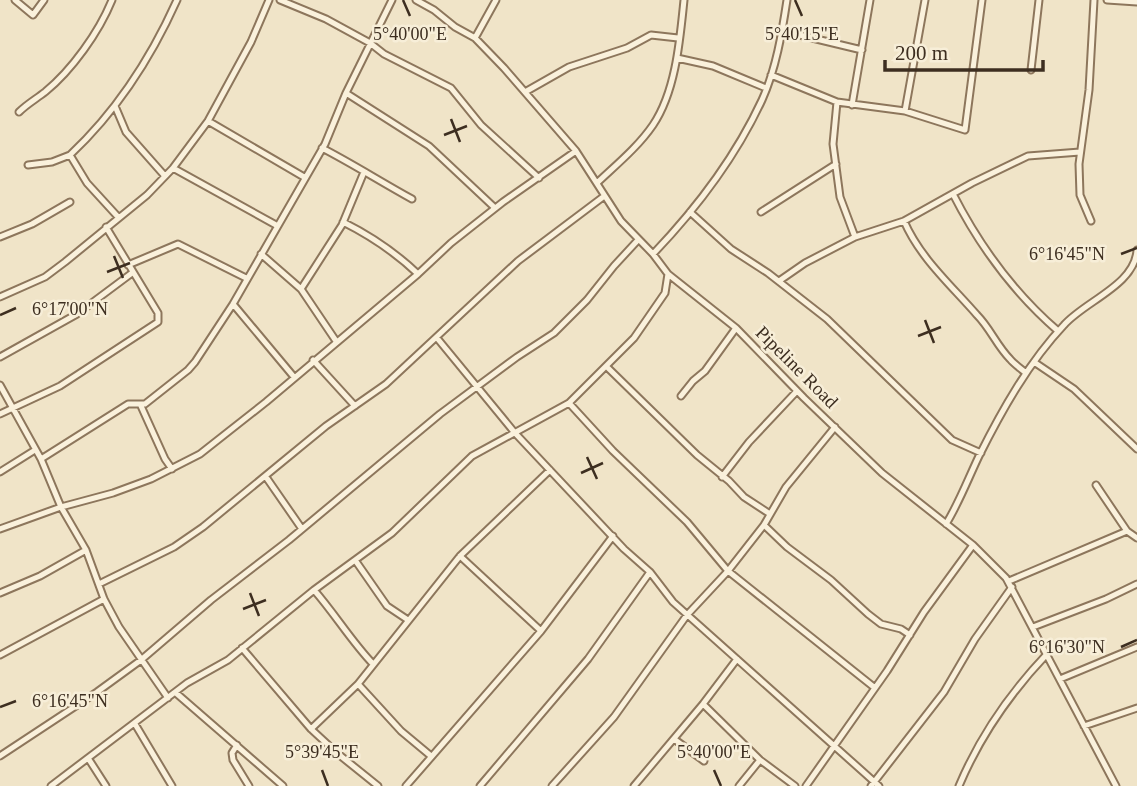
<svg xmlns="http://www.w3.org/2000/svg" width="1137" height="786" font-family="Georgia,serif">
  <style>
    .lines { fill: none; stroke-linecap: round; stroke-linejoin: round }
    .street-casing { stroke: #8d765c; stroke-width: 9 }
    .street { stroke: #faf1dc; stroke-width: 5 }
    .ticks { fill: none; stroke: #3d2e20; stroke-width: 2.5 }
    .labels { text-anchor: middle; dominant-baseline: central; stroke-width: 5; stroke-linejoin: round; paint-order: stroke }
    .street-label { font-size: 19px; fill: #3d2e20; stroke: #f7eed8 }
    .ticks-label { font-size: 18px; text-anchor: middle; fill: #3d2e20; stroke: #f7eed8; stroke-width: 5; stroke-linejoin: round; paint-order: stroke }
  </style>
  <rect width="100%" height="100%" fill="#f0e4c8"/>
  <g class="lines">
    <defs>
      <path id="street" d="M15,0L33,15L44,0
        M280,0L326,19L370,43L384,54L451,88L481,125L539,178
        M416,0L434,10L455,27L475,38L504,68L576,151L621,221L653,254L668,274L736,328L804,398L882,473L973,545L1006,578L1116,786
        M1107,0L1137,2
        M783,31L862,50
        M475,38L496,0
        M677,58L713,66L766,88
        M1031,70L1039,0
        M771,75L837,102L905,111L965,130L982,0
        M525,92L569,67L627,48L651,35L678,38
        M346,93L429,146L495,208
        M837,102L833,144L840,197L855,237
        M852,105L870,0
        M115,106L126,132L164,175
        M905,111L925,0
        M19,112C27,104 36,99 45,92C72,70 99,32 112,0
        M208,121L304,177
        M322,148C353,164 381,182 412,199
        M28,165L52,162L70,155
        M173,168L276,225
        M597,183C616,165 638,147 653,125C676,91 680,39 684,0
        M953,194C979,245 1014,293 1058,331
        M690,212L731,249L768,273L827,319L952,440L981,453
        M761,212L836,164
        M119,218L87,183L70,155C117,111 151,58 177,0
        M904,221C920,258 951,285 977,315C990,328 997,346 1010,359C1014,364 1021,369 1026,373
        M1091,221L1080,195L1079,164L1089,90L1094,0
        M343,222C371,236 396,253 418,274
        M0,237L32,224L70,202
        M261,254L301,289L336,341
        M653,254C696,209 736,156 762,100C776,69 782,33 787,0
        M128,265L178,244L246,278
        M779,281L805,263L855,237L904,221L972,183L1028,156L1080,152
        M301,289L342,225L364,172
        M0,297L45,277L65,262L147,195L173,168L208,121L251,42L269,0
        M233,304L294,377
        M437,338L515,433L624,549L650,572L673,602L879,786
        M0,357L77,314L132,273
        M313,360L355,406
        M1034,362L1074,389L1137,449
        M607,367L697,455L729,481L744,497L770,514
        M0,385L41,459L61,507L86,550L104,599L119,627L168,698
        M681,396L693,381L705,371L736,328
        M569,403L613,451L687,522L728,571L875,688
        M141,406L165,459L172,469
        M0,414L60,386L158,322V313L106,227
        M41,459L128,404H145L188,370L195,362L233,304L325,144L346,93L392,0
        M0,472L35,450
        M266,477L302,529
        M722,477L749,442L797,391
        M1096,485L1127,531L1137,538
        M946,524C959,503 968,479 979,456C1002,410 1029,362 1064,325C1085,301 1135,285 1137,250
        M764,525L787,547L831,580L868,614L881,624L901,629L910,635
        M0,529L61,507L113,493L151,479L200,454L266,402L418,274L451,243L503,202L576,151
        M460,556L541,631
        M355,560L387,606L408,620
        M1009,581L1127,531
        M99,584L174,547L203,527L326,426L386,384L518,261L603,197
        M314,590C335,614 351,641 373,664
        M0,593L40,576L86,550
        M1033,627L1106,599L1137,584
        M242,648L311,729L337,753L378,786
        M0,655L104,599
        M1060,679L1137,647
        M358,684L401,731L431,756
        M176,693L283,786
        M703,704L760,760L795,786
        M135,724L172,786
        M1084,726L1137,708
        M311,729L358,684L460,556L550,470
        M674,739L704,761
        M237,745L232,753L233,760L249,786
        M0,756L97,692L141,660L211,600L289,540L440,414L517,357L554,333L587,300L614,266L638,240
        M88,758L106,786
        M51,786L187,683L228,660L314,590L392,533L472,456L569,403L634,338L665,293L668,274
        M406,786L541,631L613,536
        M480,786L588,659L650,572
        M552,786L614,717L687,615L728,571L764,525L786,487L835,427
        M634,786L703,704L737,659
        M739,786L760,760
        M806,786L887,671L924,612L973,545
        M871,786L944,692L975,639L1012,587
        M959,786C980,736 1010,693 1047,654"/>
    </defs>
    <use href="#street" class="street-casing"/>
    <use href="#street" class="street"/>
  </g>
  <path class="ticks" d="M403,0L410,16M795,0L802,16M451,119L460,142M444,135L467,126M1121,254L1137,248M114,256L123,278M107,272L130,263M0,315L16,308M925,320L934,343M918,336L941,327M587,457L597,479M581,473L603,463M250,593L259,616M243,609L266,600M1121,647L1137,640M0,707L16,701M322,770L328,786M714,770L721,786"/>
  <g class="labels">
    <g class="street-label">
      <text transform="translate(797 367) rotate(45)">Pipeline Road</text>
    </g>
  </g>
  <g class="ticks-label">
    <text x="410" y="40">5°40'00"E</text>
    <text x="802" y="40">5°40'15"E</text>
    <text x="1067" y="260">6°16'45"N</text>
    <text x="70" y="315">6°17'00"N</text>
    <text x="1067" y="653">6°16'30"N</text>
    <text x="70" y="707">6°16'45"N</text>
    <text x="322" y="758">5°39'45"E</text>
    <text x="714" y="758">5°40'00"E</text>
  </g>
  <path d="M885 60v10h158v-10" fill="none" stroke="#3d2e20" stroke-width="3.5"/>
  <text x="895" y="60" font-size="21" fill="#3d2e20" stroke="#f7eed8" stroke-width="5" paint-order="stroke">200 m</text>
</svg>
